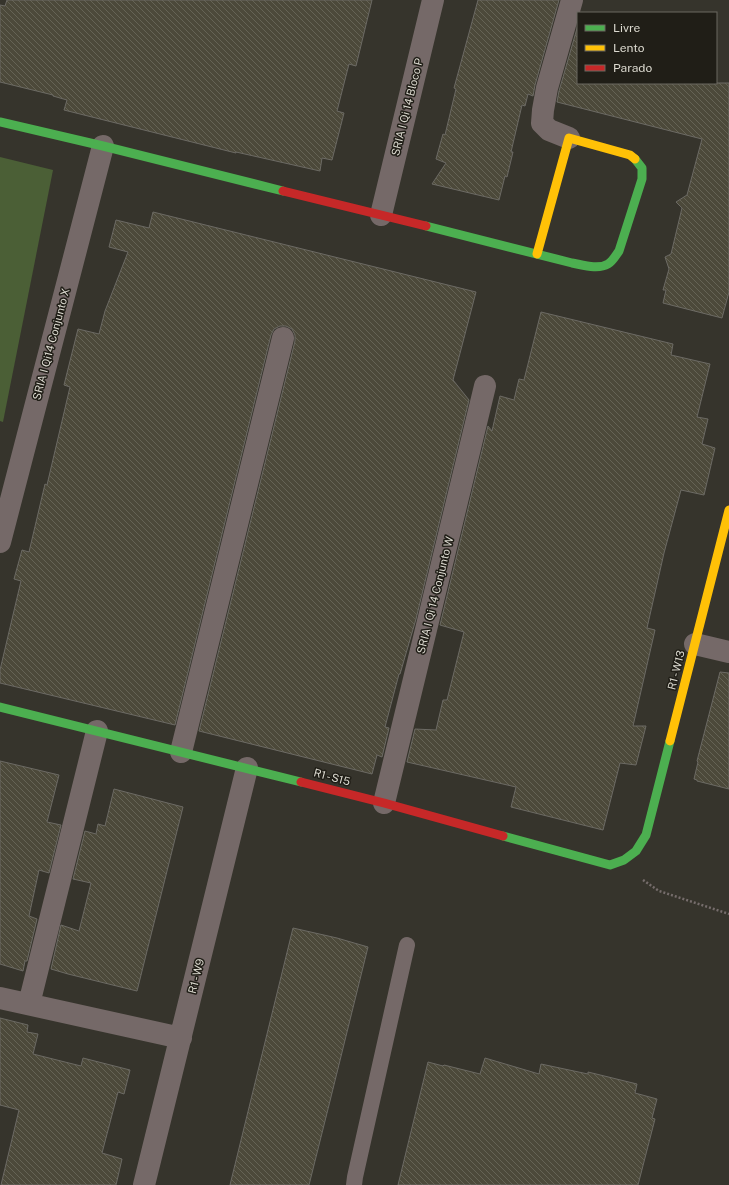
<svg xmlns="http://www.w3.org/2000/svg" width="729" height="1185" font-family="'Public Sans',sans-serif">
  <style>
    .green { fill: #4b5f36 }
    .building { fill: url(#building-back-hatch); stroke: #6c6a64 }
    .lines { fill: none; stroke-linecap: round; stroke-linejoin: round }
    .path { stroke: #766d6c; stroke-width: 2.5; stroke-dasharray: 2 2; stroke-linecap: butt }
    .lane { stroke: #756968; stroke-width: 16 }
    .street { stroke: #756968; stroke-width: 22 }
    .fast { stroke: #4caf50; stroke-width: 9 }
    .slow { stroke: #ffc107; stroke-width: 9 }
    .jam { stroke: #c62828; stroke-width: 9 }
    .labels { text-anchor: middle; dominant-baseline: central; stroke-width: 3; stroke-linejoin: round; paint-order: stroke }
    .street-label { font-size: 11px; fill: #dcdad0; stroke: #201e17 }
  </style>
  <defs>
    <pattern id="building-back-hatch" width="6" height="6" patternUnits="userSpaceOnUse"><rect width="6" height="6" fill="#4c493a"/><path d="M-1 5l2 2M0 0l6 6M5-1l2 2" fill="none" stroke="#656355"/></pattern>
  </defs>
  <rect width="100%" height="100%" fill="#36342c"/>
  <path class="green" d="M0,157L53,170L3,422L0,421Z"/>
  <path class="building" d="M7,0H372L356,66L349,64L337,111L344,113L332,160L322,158L320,171L236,152V153L64,110L67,100L53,96V95L0,82V5L5,6Z
    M478,0H559L535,85L533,96L528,94L525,106L522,105L511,152H513L507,177L505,176L499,200L432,184L446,163L436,159L443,134L445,135L456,89L454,88Z
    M578,25V83H729V292L722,318L663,303L666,290H663L669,269L665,257L671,254L682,208L676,202L687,195L702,139L557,102L559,91Z
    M153,212L476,292L453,380L469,400L416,619L400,674H399L385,727L389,728L382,757L377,755L372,774L199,731L295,341V335L292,329L286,326H280L274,329L271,335L175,725L0,683V670L21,581L14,579L22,550L29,552L45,484L47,485L70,387L64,385L78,329L99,334L105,311L128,252L109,247L116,220L149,228Z
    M541,312L673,344L671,355L710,364L697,417L708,419L702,444L715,448L704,495L681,490L664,553L647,628L655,630L633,726H646L636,765L620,763L603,830L511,807L516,787L407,762L415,729L436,730L443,700H447L464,632L440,625L488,426L492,431L500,396L514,400L519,379L524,380Z
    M720,672L729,673V789L697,781V780L694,779L698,762L697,761Z
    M0,761L59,775L47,822L61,825L49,873L39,870L29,916L37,919L27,961H25L23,971L0,964Z
    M114,789L183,807L137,991L68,974L51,969L61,925L79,931L91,883L73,879L85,831L96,834L98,824L105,826Z
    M293,928L337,938L368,947L329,1105L309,1185H230Z
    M0,1018L28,1025L27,1032L38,1034L33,1054L81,1066L83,1058L130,1070L124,1094L118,1092L102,1153L122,1159L116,1185H1L19,1110L0,1105Z
    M485,1058L539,1074L541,1064L588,1074V1072L637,1084L635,1093L657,1099L652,1118L655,1119L638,1185H398L428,1062L443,1066L444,1065L480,1074Z"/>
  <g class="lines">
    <path class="path" d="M643,880L659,891L729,914"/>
    <path class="lane" d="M354,1185L355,1177L407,945"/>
    <path class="street" d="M569,138L549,130L542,123L543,110L547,88L572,0
      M381,215L433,0
      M0,542L103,146
      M695,644L729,652
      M181,752L283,338
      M384,803L485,386
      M0,998L181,1038
      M29,1004L97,731
      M144,1185L247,768"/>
    <path class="fast" d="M0,122L103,146L283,191
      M426,226L572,263C583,265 598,270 608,264C613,261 616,255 619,251L642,179V168L635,159
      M0,707L301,782
      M503,836L610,865L624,860L636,851L646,835L670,741"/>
    <path class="slow" d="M537,254L569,138L630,155L635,159
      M670,741L729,510"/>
    <path class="jam" d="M283,191L426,226
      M301,782L384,803L503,836"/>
  </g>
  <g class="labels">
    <g class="street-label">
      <text transform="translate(407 107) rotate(-76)">SRIA I Qi 14 Bloco P</text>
      <text transform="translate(51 344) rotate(-75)">SRIA I Qi14 Conjunto X</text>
      <text transform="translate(435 595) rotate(-76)">SRIA I Qi 14 Conjunto W</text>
      <text transform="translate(676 670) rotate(-76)">R1 - W13</text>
      <text transform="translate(332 777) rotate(15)">R1 - S15</text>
      <text transform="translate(196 976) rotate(-76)">R1 - W9</text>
    </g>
  </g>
  <rect x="577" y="12" width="140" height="72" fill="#201e17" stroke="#6b6961"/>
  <rect x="585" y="25" width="20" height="6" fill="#4caf50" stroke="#6b6961"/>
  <text x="613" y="32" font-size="12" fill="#dcdad0">Livre</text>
  <rect x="585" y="45" width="20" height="6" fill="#ffc107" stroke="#6b6961"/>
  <text x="613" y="52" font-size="12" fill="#dcdad0">Lento</text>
  <rect x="585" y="65" width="20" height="6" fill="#c62828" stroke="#6b6961"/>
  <text x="613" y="72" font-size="12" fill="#dcdad0">Parado</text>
</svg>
